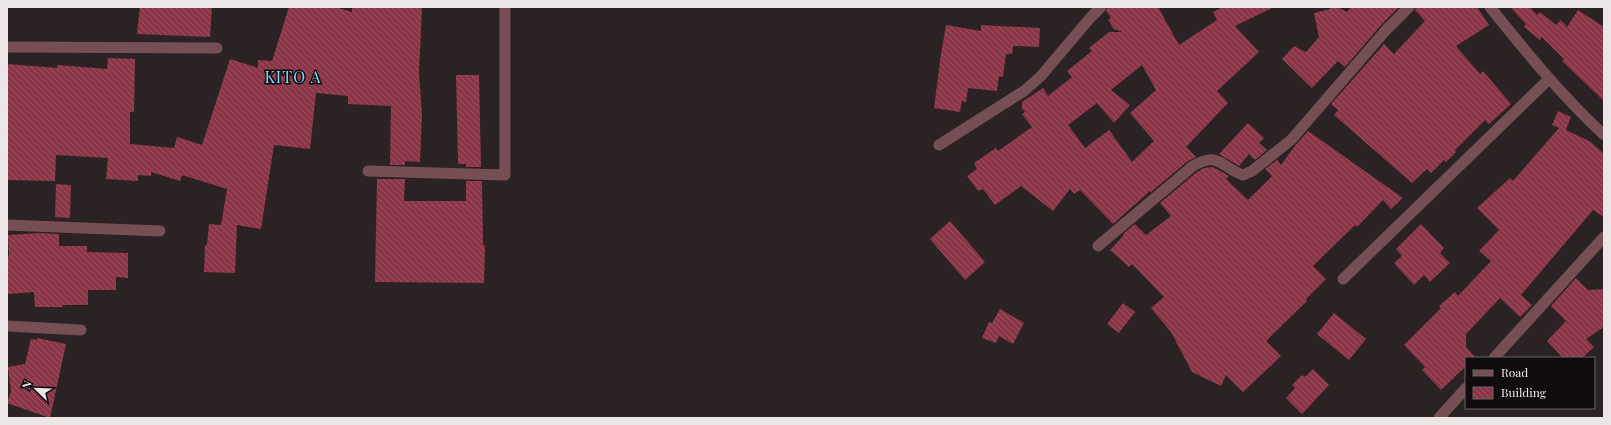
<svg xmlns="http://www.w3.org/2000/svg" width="1611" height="425" font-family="'Playfair Display',serif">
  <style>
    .building { fill: url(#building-back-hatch); fill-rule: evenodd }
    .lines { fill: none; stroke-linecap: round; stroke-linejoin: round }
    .minor { stroke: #764f55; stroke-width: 11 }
    .labels { text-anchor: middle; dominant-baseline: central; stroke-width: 3; stroke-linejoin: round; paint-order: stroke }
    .quarter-label { font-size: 16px; letter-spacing: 1px; fill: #78daf6; stroke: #100c0d }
  </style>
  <defs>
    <pattern id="building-back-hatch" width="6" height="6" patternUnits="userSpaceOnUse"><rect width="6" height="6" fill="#8b3549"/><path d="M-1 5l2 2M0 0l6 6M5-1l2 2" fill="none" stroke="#9c5263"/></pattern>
  </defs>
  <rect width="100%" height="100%" fill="#2b2223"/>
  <path class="building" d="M140,7H212L210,37L137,34Z
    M289,7H335L352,12V7H422L419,73L422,115L420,162L405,161V165H390L391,106L348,104V96L316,93L310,149L274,145L261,229L237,225L235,273L204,272L205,245H207L209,224L221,225L227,189L182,175L180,181L151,172V176L138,175V181L106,179L108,158L56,155L55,181L7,180V64L57,68V65L107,69L108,58L135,59L134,112H130V144L174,148L177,137L202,145L230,59L258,68V60L272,61Z
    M1108,7H1158L1179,45L1217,20L1213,12L1223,7H1274L1235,26L1259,52L1217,91L1228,103L1186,147L1196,157L1188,161L1151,192L1150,191L1113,224L1080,190L1074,194L1070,189L1053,211L1021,186L995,205L983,189L978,191L967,176L977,169L974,163L996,148L998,151L1032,127L1022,114L1025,112L1022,108V102L1043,88L1048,96L1072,77L1067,71L1092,51L1089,48L1109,32H1123L1114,29L1108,20L1111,18L1106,11ZM1142,65L1156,90L1130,113L1154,141L1132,162L1109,130L1085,148L1068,125L1097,103L1114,123L1130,105L1111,90Z
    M1330,7H1337L1347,12L1351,7H1399L1382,24L1345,67L1338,61L1312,88L1282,59L1294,46L1306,52L1319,37L1314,13L1330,9Z
    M1416,7H1477L1489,25L1456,46L1480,74L1483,71L1511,104L1489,124L1485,120L1455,150L1456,152L1446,162L1444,160L1431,173L1427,169L1412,183L1334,115L1338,110L1331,104L1384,44L1394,54L1425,21L1415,10Z
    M1510,7H1530L1537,15L1540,12L1556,25L1561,20L1567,27L1578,10L1604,27V101L1562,61L1564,59L1542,37L1540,40L1524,27L1526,24Z
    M946,25L981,31V25L1040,28L1039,47L1013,46L1012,54H1006L1003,77L999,76L997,91L968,88L966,102L962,101L960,112L934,108L941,54Z
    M456,75H479L481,167H466V164H458Z
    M1558,111L1571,117L1566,130L1591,142L1604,154V217L1593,210L1521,295L1532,305L1520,317L1500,298L1466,334V347L1476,358H1466V366L1441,390L1422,370L1425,367L1404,345L1441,308L1439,306L1455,292L1458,296L1491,261L1479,251L1499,230L1477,208L1510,178L1513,181L1559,128L1552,125Z
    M1248,123L1264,138L1259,143L1267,150L1255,160L1249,154L1239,166L1219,154Z
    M1308,131L1403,198L1391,209L1383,200L1357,227L1355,225L1313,266L1326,279L1306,299L1307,301L1266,341L1281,356L1243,392L1226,375L1221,386L1192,372L1171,332L1151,308L1164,297L1132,264L1129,267L1110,250L1124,235L1123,234L1135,224L1146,235L1171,216L1160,203L1197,172L1204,168L1213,167L1229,176L1226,179L1248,200L1272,176L1265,169L1277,160L1281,165L1294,147Z
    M377,179H405L404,201H466V181H482L483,245H485L484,283L375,282Z
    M56,184L71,185L70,218L55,217Z
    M950,221L985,262L965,280L930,239Z
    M1421,224L1444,248L1440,253L1450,263L1430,282L1424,275L1414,285L1394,263L1402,256L1396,249Z
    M40,233L59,234V246H87V252L128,253V278L116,277V290H88V305H63V307H35L34,292L7,294V256H9L8,235Z
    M1576,278L1588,290L1604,289V327L1586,339L1594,347L1582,358H1563L1547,341L1566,321L1551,306Z
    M1123,303L1135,312L1119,333L1107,324Z
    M1000,309L1024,323L1013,344L999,336L996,343L982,338L989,322L992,323Z
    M1334,313L1366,339L1349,360L1317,334Z
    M37,338L66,344L50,418L7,403L11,391L8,367L25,364L31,339L37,340Z
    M1313,369L1329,385L1302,414L1286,398L1295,388L1292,385L1302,375L1305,377Z"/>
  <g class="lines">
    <path class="minor" d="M1490,7C1526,52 1562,96 1604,135
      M7,47L217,48
      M939,145L1024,91L1041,76L1090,18L1101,7
      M368,171L505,175V7
      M7,225L160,231
      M1098,246L1193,166C1220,151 1220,167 1243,175L1252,171L1291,140L1387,29L1409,7
      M1343,279L1549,79
      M7,326L81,330
      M1494,358L1604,237
      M1439,418L1466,388"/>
  </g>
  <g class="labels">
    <g class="quarter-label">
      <text x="293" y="76">KITO A</text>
    </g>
  </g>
  <rect width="1611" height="425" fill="none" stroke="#ede6e7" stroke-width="16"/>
  <rect x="1465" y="357" width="130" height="52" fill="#100c0d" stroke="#686364"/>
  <rect x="1473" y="370" width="20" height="6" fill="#764f55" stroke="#686364"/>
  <text x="1501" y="377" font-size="12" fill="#ede6e7">Road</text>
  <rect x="1473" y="387" width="20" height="12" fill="url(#building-back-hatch)" stroke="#686364"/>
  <text x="1501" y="397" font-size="12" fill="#ede6e7">Building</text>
  <g transform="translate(36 389) rotate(293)" stroke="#100c0d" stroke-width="3" paint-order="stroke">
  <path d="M0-3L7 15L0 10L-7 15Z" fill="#ede6e7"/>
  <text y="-6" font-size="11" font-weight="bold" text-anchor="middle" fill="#ede6e7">N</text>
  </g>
</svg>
